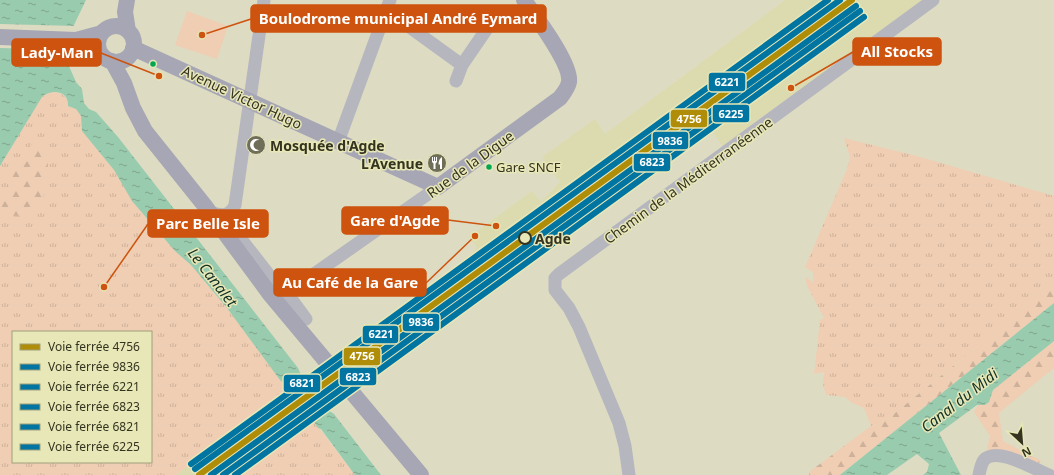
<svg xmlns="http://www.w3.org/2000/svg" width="1054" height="475" font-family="'Noto Sans',sans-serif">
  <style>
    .built { fill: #dcdbb0 }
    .grass { fill: url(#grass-tufts); fill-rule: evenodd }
    .forest { fill: url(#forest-firs) }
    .pitch { fill: #efceb3 }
    .water { fill: url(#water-ripples) }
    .pier { fill: #dddcc2 }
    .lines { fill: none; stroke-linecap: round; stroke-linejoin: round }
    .minor { stroke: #b6b6bf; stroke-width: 13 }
    .major { stroke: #a7a6b4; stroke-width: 16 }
    .rail-1-casing { stroke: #e8e7b7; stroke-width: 9 }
    .rail-2-casing { stroke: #e8e7b7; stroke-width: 9 }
    .rail-3-casing { stroke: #e8e7b7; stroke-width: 9 }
    .rail-4-casing { stroke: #e8e7b7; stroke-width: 9 }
    .rail-5-casing { stroke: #e8e7b7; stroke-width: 9 }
    .rail-6-casing { stroke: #e8e7b7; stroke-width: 9 }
    .rail-1 { stroke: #af8d08; stroke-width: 6 }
    .rail-2 { stroke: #0075a1; stroke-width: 6 }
    .rail-3 { stroke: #0075a1; stroke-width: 6 }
    .rail-4 { stroke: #0075a1; stroke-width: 6 }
    .rail-5 { stroke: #0075a1; stroke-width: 6 }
    .rail-6 { stroke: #0075a1; stroke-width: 6 }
    .bus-dot { fill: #00a651; stroke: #e8e7b7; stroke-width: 1.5 }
    .stop-dot { fill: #e8e7b7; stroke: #343320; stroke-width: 2 }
    .labels { text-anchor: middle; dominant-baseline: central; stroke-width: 3; stroke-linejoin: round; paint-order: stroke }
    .bus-label { font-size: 13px; fill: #343320; stroke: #e8e7b7; text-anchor: start }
    .street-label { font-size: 14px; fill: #343320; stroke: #e8e7b7 }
    .poi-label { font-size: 14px; font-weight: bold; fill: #343320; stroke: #e8e7b7; text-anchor: start }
    .stop-label { font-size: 14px; font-weight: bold; fill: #343320; stroke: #e8e7b7; text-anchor: start }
    .water-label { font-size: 15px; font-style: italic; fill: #113226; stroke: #e8e7b7 }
    .leader { fill: none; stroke: #cd530f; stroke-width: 1.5 }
    .callout-dot { fill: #cd530f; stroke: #e8e7b7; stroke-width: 1.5 }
    .callout { fill: #cd530f; stroke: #cd530f; stroke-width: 1.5 }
    .callout-label { font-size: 15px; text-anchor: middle; font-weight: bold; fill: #fff }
    .line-badge { stroke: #e8e7b7; stroke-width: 1.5 }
    .badge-label { font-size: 11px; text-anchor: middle; font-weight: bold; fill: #fff }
  </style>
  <defs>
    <pattern id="grass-tufts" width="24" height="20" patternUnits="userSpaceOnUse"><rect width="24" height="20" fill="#efceb3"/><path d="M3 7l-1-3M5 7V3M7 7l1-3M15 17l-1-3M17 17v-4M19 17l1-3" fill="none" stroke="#ceb19a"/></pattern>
    <pattern id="forest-firs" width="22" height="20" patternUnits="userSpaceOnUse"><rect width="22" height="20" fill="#efceb3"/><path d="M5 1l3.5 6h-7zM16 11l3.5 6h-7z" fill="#ceb19a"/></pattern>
    <pattern id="water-ripples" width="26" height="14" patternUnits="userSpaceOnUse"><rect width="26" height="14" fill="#99cbae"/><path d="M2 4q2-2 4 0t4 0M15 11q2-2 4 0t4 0" fill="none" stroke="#7ea58d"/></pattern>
  </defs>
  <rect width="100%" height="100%" fill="#dddcc2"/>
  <path class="built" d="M785,0H937L730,158L710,128L527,268L453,314L358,377L346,362L377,340L477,248L469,237L532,191L541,202L560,182L542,157L595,119L605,134Z
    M292,391L301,396L309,406L312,419L233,475H176Z"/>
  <path class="grass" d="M51,92C60,92 68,95 68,106L76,109L81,116L82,131L114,170L132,200L166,241L191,265L227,308L280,380L292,391L176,475H0V166L35,108L42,97ZM13,332H151V462H13Z
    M844,138L917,156L1054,196V282L1040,290L1010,320L884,422L871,426L864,408L852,403L845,397L826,395L823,384L824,372L814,374L820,320L824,318L807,286L805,277L813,282V272L805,267L847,169L850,157Z
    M312,419L355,475H233Z"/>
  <path class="forest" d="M33,143L41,144L48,150C49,161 46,196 41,204C35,213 20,218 10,215C7,214 3,211 0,209V201L26,150Z
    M1054,282V303L840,475H809V472L871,426L884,422L1010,320L1040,290Z
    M1054,341V368L999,413L1003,441L1042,461L1031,467L991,455L987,448L990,436L974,412L978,405H985L989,402L993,390Z"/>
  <path class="pitch" d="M187,11L228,26L217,59L175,45Z"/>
  <path class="water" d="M0,0H86L73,27L66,50L68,64L76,82L82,89L84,103L89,109L96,112L118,137L298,368L308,391L315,401L334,414L381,475H355L321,429L318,428L312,419L309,406L301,396L292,391L280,380L227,308L191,265L175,251L132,201L114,170L82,131L81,116L76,109L68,106C69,90 51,89 42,97L0,166Z
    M1054,303V341L993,390L989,402L985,405H977L939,433L961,475H923L927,472L929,464L917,454L887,475H840Z"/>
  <path class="pier" d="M0,24L75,26L68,50L0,48Z"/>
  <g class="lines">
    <path class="minor" d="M386,10L462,65
      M456,81L462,65L486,30
      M338,142L390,0
      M208,211C220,216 229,218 235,205L264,0
      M226,215L231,222L234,230L280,289L287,293L306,319
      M287,293L438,187
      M629,475L625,446L619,423L579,327L569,308L555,290V278L559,274L933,0
      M979,475C980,470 981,464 984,460C997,446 1034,469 1049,475"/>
    <path class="major" d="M127,0L125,12L128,31
      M98 44a18 18 0 1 1 36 0a18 18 0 1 1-36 0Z
      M0,37L76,40L102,33
      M133,48L438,187L560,98C563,94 568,88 569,82C572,64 535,16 524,0
      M112,61L124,83L133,108L145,131L205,206L269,293L421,475"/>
    <defs>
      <path id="rail-1" d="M199,475L852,0"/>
      <path id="rail-2" d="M211,475L856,6"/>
      <path id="rail-3" d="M195,469L840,0"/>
      <path id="rail-4" d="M223,475L860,11"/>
      <path id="rail-5" d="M191,464L828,0"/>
      <path id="rail-6" d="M235,475L864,17"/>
    </defs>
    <use href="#rail-1" class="rail-1-casing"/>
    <use href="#rail-2" class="rail-2-casing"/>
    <use href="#rail-3" class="rail-3-casing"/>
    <use href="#rail-4" class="rail-4-casing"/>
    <use href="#rail-5" class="rail-5-casing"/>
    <use href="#rail-6" class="rail-6-casing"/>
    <use href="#rail-1" class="rail-1"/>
    <use href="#rail-2" class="rail-2"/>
    <use href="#rail-3" class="rail-3"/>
    <use href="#rail-4" class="rail-4"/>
    <use href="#rail-5" class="rail-5"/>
    <use href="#rail-6" class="rail-6"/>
  </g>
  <defs>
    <symbol id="mosque-disc" viewBox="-11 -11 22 22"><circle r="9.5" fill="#6f6e59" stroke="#e8e7b7"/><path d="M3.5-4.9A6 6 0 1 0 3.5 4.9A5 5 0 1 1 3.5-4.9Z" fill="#fff"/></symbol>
    <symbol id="restaurant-disc" viewBox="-11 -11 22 22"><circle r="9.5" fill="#6f6e59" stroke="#e8e7b7"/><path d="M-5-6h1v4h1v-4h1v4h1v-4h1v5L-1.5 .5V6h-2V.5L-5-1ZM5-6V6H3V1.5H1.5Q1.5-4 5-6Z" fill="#fff"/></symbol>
  </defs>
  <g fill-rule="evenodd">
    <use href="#mosque-disc" x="245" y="134" width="22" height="22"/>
    <use href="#restaurant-disc" x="426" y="152" width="22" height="22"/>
  </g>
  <g class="bus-dot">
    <circle cx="153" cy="64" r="3.5"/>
    <circle cx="489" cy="167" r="3.5"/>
  </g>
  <circle class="stop-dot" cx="525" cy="238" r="6"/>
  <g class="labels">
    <g class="bus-label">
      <text x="496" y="167">Gare SNCF</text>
    </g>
    <g class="street-label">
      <text transform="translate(242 97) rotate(25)">Avenue Victor Hugo</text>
      <text transform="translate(470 164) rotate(-36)">Rue de la Digue</text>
      <text transform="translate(688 180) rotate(-36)">Chemin de la Méditerranéenne</text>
    </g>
    <g class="poi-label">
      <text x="270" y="145">Mosquée d'Agde</text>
      <text x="423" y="163" text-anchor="end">L'Avenue</text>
    </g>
    <g class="stop-label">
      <text x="535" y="238">Agde</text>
    </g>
    <g class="water-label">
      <text transform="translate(213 277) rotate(52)">Le Canalet</text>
      <text transform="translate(959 400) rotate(-38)">Canal du Midi</text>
    </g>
  </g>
  <path class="leader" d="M202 35L251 19M791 88L853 52M159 76L101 53M496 226L448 220M104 287L148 224M475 236L426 283"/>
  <g class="callout-dot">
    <circle cx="202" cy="35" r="4"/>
    <circle cx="791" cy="88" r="4"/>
    <circle cx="159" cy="76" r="4"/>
    <circle cx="496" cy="226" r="4"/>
    <circle cx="104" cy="287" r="4"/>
    <circle cx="475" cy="236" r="4"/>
  </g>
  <g class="callout">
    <rect x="251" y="5" width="295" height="27" rx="4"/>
    <rect x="853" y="38" width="88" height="27" rx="4"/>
    <rect x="12" y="39" width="89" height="27" rx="4"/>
    <rect x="342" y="207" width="106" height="27" rx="4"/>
    <rect x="148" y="210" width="120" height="27" rx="4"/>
    <rect x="274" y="269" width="152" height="27" rx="4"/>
  </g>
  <g class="callout-label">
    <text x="398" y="24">Boulodrome municipal André Eymard</text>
    <text x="897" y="57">All Stocks</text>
    <text x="57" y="58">Lady-Man</text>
    <text x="395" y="226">Gare d'Agde</text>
    <text x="208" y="229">Parc Belle Isle</text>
    <text x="350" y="288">Au Café de la Gare</text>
  </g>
  <g class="line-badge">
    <rect x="708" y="72" width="38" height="20" rx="4" fill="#0075a1"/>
    <rect x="712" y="104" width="38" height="19" rx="4" fill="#0075a1"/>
    <rect x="670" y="109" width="38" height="19" rx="4" fill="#af8d08"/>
    <rect x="652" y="131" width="37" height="19" rx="4" fill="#0075a1"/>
    <rect x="633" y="153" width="38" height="19" rx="4" fill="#0075a1"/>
    <rect x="402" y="313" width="38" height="19" rx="4" fill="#0075a1"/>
    <rect x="362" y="325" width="37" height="19" rx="4" fill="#0075a1"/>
    <rect x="343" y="347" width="38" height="19" rx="4" fill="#af8d08"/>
    <rect x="339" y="367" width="38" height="19" rx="4" fill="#0075a1"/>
    <rect x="283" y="374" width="38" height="19" rx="4" fill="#0075a1"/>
  </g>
  <g class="badge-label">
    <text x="727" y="86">6221</text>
    <text x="731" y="118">6225</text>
    <text x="689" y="123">4756</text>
    <text x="670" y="145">9836</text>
    <text x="652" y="166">6823</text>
    <text x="421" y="326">9836</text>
    <text x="381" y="338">6221</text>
    <text x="362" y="360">4756</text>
    <text x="358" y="381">6823</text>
    <text x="302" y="387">6821</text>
  </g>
  <rect x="12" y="331" width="140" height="132" fill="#e8e7b7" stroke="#a09f7b"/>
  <rect x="20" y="344" width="20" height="6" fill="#af8d08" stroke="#a09f7b"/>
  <text x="48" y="351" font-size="12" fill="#343320">Voie ferrée 4756</text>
  <rect x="20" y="364" width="20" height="6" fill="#0075a1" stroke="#a09f7b"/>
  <text x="48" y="371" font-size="12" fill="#343320">Voie ferrée 9836</text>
  <rect x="20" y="384" width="20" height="6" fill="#0075a1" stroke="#a09f7b"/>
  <text x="48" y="391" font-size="12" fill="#343320">Voie ferrée 6221</text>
  <rect x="20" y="404" width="20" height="6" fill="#0075a1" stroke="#a09f7b"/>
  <text x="48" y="411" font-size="12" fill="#343320">Voie ferrée 6823</text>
  <rect x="20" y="424" width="20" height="6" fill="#0075a1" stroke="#a09f7b"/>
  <text x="48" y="431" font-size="12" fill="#343320">Voie ferrée 6821</text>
  <rect x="20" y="444" width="20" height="6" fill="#0075a1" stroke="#a09f7b"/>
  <text x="48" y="451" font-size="12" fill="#343320">Voie ferrée 6225</text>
  <g transform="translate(1022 443) rotate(154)" stroke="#e8e7b7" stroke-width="3" paint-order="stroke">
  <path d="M0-3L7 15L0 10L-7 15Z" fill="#343320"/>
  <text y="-6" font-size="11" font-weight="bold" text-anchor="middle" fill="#343320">N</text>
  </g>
</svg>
